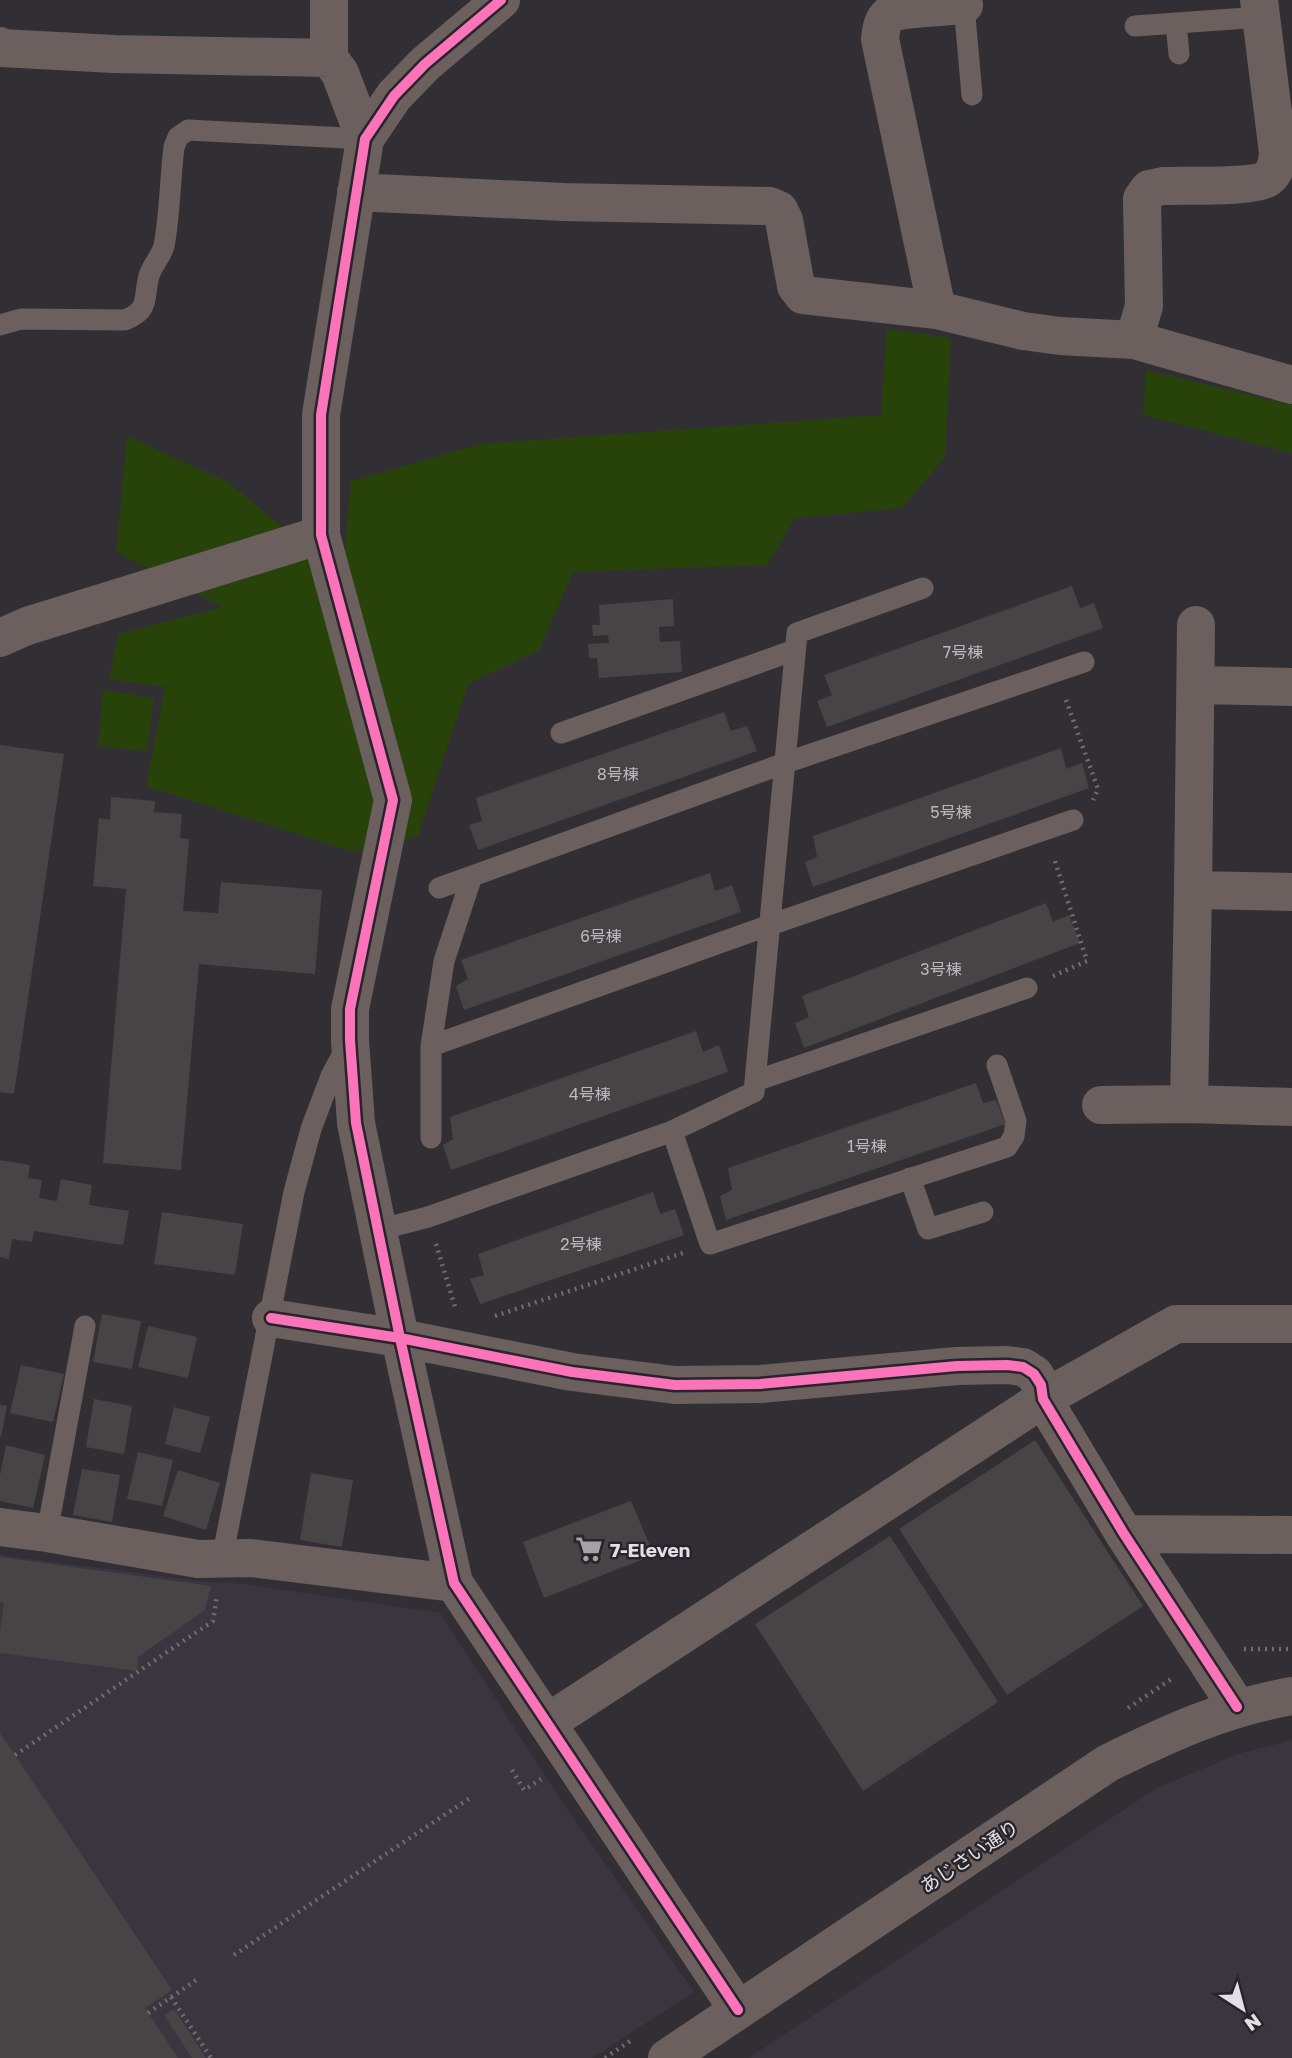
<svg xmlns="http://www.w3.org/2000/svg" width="1292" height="2058" font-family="'Golos Text','Noto Sans JP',sans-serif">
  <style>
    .built { fill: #3b3540 }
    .green { fill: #27430a }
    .building { fill: #474445 }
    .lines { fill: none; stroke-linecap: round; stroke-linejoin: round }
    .path { stroke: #736c6b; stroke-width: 4.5; stroke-dasharray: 2 5; stroke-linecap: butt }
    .service { stroke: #6b605e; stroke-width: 21 }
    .minor { stroke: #6b605e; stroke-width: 38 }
    .tertiary { stroke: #6b605e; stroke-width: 38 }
    .cycleway-casing { stroke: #28242b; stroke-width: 15 }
    .cycleway { stroke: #fb73b8; stroke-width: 10 }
    .labels { text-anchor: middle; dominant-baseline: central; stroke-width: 5; stroke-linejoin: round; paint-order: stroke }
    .number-label { font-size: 16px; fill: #bcb9bd }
    .poi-label { font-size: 19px; font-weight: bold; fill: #e3e0e5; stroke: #28242b; text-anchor: start }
    .street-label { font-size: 19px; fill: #e3e0e5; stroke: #28242b }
  </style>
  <rect width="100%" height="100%" fill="#322f34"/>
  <path class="built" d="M0,1555L214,1583L231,1582L440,1613L563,1803L694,1992L592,2058H0Z
    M1292,1740V2058H749L1157,1788L1238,1754Z"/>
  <path class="green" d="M887,329L951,338L945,457L902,508L795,518L767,565L573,572L539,650L468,684L418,836L354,852L146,786L165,687L109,679L118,634L223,607L116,552L127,436L230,483L342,578L351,481L481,444L881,415Z
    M1146,370L1292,405V453L1143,415Z
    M103,690L154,698L147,751L98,746Z"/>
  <path class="building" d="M1072,586L1080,608L1094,603L1103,628L827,727L817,701L832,695L824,675Z
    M673,599L674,626L659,627L660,642L680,641L682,672L599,678L597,658H589L588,644L609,643L608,635L593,636L592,625H600L599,605Z
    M724,712L731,731L747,726L757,751L478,850L469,825L482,821L476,798Z
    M0,745L64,754L14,1094L0,1092Z
    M1061,748L1066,769L1082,763L1089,788L813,887L805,862L817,857L813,836Z
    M111,797L155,801L154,812L182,814L180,838L189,839L183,911L218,913L221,882L322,890L315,974L199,964L181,1170L103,1163L126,889L93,886L99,818L110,820Z
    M710,873L715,891L732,885L741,912L464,1010L456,986L468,979L461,960Z
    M1046,903L1053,922L1069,915L1080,943L804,1048L795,1023L809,1017L802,996Z
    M696,1031L703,1052L719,1045L728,1072L451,1170L443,1145L453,1139L450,1117Z
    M976,1083L983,1103L996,1100L1006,1124L726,1220L720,1196L732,1190L728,1168Z
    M0,1160L30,1165L28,1178L42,1180L39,1198L57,1201L61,1179L92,1185L89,1205L129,1211L123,1245L34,1231L32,1242L12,1239L9,1259L0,1257Z
    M653,1192L660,1214L675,1209L684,1235L480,1304L470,1279L484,1275L478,1254Z
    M162,1212L243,1224L235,1275L154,1264Z
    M102,1314L141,1321L132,1369L93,1362Z
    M148,1326L197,1337L188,1378L138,1367Z
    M21,1365L64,1374L53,1422L10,1413Z
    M94,1399L132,1406L124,1454L86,1447Z
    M0,1405L7,1406L1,1437H0Z
    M174,1407L210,1417L200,1453L165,1444Z
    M1035,1440L1143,1606L1007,1695L899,1529Z
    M6,1445L45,1455L33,1508L0,1501V1475Z
    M138,1452L173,1460L162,1506L127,1499Z
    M82,1469L120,1475L112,1522L73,1515Z
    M178,1470L220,1483L206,1530L163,1516Z
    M311,1473L353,1480L342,1547L300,1540Z
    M631,1501L654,1555L544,1598L523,1542Z
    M890,1536L998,1702L863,1791L755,1624Z
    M0,1557L211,1586L205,1610L138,1657L137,1671L0,1653V1632L4,1603L0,1602Z
    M0,1733L172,1990L145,2008L178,2058H0Z
    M174,2009L206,2058H192L164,2015Z"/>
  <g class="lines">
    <path class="path" d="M1066,700L1098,789L1093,800
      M1053,976L1087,961L1054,858
      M436,1244L456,1310
      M495,1316L683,1253
      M1244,1649H1292
      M1128,1708L1173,1678
      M15,1755L213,1621L217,1595
      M512,1770L524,1790L541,1779
      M234,1955L473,1796
      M171,1997L211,2058
      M148,2013L198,1979
      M605,2058L633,2039"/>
    <path class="service" d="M964,5L972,95
      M1176,23L1179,54
      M1135,26L1261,17
      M0,325L21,319L125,320C151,310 143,297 149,276C152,265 161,257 164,246C170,215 170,179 174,147L178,137L188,130L365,139
      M561,733L795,650
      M439,888L785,763L1084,662
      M431,1046L770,925L1073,820
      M755,1081L1027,988
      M672,1131L710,1244L1007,1147L1014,1136L1016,1121L997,1065
      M431,1138V1046L444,961L472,876
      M910,1178L928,1229L983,1212
      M378,1230L428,1217L670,1132L754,1092L797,633L923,588
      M47,1533L85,1326
      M222,1559L294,1192L311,1129L331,1076L346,1048"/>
    <path class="minor" d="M329,0V58L340,73L365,139
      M501,0L425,64L394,96L365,139L321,415V535L393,800L350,1009V1040L356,1123L400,1338L454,1583L738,2010
      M0,46L1,48L114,54L329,58
      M356,192L564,202L770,206L779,210L784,220L796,286L803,295L937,310L1023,331L1060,336L1134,340L1292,385
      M937,310L880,39C881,30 882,20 890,14C900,8 949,7 964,5L963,0
      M1134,340L1144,306L1142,199L1149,189L1163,186C1182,185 1255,188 1268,178C1276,171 1277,163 1278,153L1259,0
      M0,638L27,626L321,535
      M1196,685L1292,687
      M1193,890L1292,892
      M1189,1104L1193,890L1196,625
      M1101,1105L1189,1104L1292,1107
      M271,1318L400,1338L572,1372L675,1385L760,1384L957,1366L1007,1365L1023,1367L1034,1374L1041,1385L1043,1399L1124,1534L1237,1707
      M0,1527L47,1533L198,1559L251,1558L454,1583
      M1124,1534L1292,1535
      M547,1723L1043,1399L1176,1324H1292"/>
    <path class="tertiary" d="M667,2058L1108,1763C1170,1733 1223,1708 1292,1696"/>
    <defs>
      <path id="cycleway" d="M501,0L425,64L394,96L365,139L321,415V535L393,800L350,1009V1040L356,1123L400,1338L454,1583L738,2010
        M271,1318L400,1338L572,1372L675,1385L760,1384L957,1366L1007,1365L1023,1367L1034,1374L1041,1385L1043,1399L1124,1534L1237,1707"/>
    </defs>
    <use href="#cycleway" class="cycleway-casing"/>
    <use href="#cycleway" class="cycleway"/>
  </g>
  <defs>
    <symbol id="supermarket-bare" viewBox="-9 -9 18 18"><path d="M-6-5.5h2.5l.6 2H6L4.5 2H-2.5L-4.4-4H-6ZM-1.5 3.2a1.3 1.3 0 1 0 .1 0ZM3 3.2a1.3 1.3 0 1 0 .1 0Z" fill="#a5a2a7" stroke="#28242b" stroke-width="2.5" paint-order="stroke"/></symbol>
  </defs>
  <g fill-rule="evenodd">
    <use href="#supermarket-bare" x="570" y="1530" width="38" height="38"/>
  </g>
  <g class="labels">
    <g class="number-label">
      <text x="963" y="652">7号棟</text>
      <text x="618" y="774">8号棟</text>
      <text x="951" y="812">5号棟</text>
      <text x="601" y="936">6号棟</text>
      <text x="941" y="969">3号棟</text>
      <text x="590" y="1094">4号棟</text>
      <text x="867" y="1146">1号棟</text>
      <text x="581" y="1244">2号棟</text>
    </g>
    <g class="poi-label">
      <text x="610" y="1549">7-Eleven</text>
    </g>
    <g class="street-label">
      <text transform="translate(969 1856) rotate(-34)">あじさい通り</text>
    </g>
  </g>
  <g transform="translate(1243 2009) rotate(144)" stroke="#28242b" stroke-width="5" paint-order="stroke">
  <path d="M0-5L12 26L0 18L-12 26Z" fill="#e3e0e5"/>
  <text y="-10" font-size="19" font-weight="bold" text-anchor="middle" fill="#e3e0e5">N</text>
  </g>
</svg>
